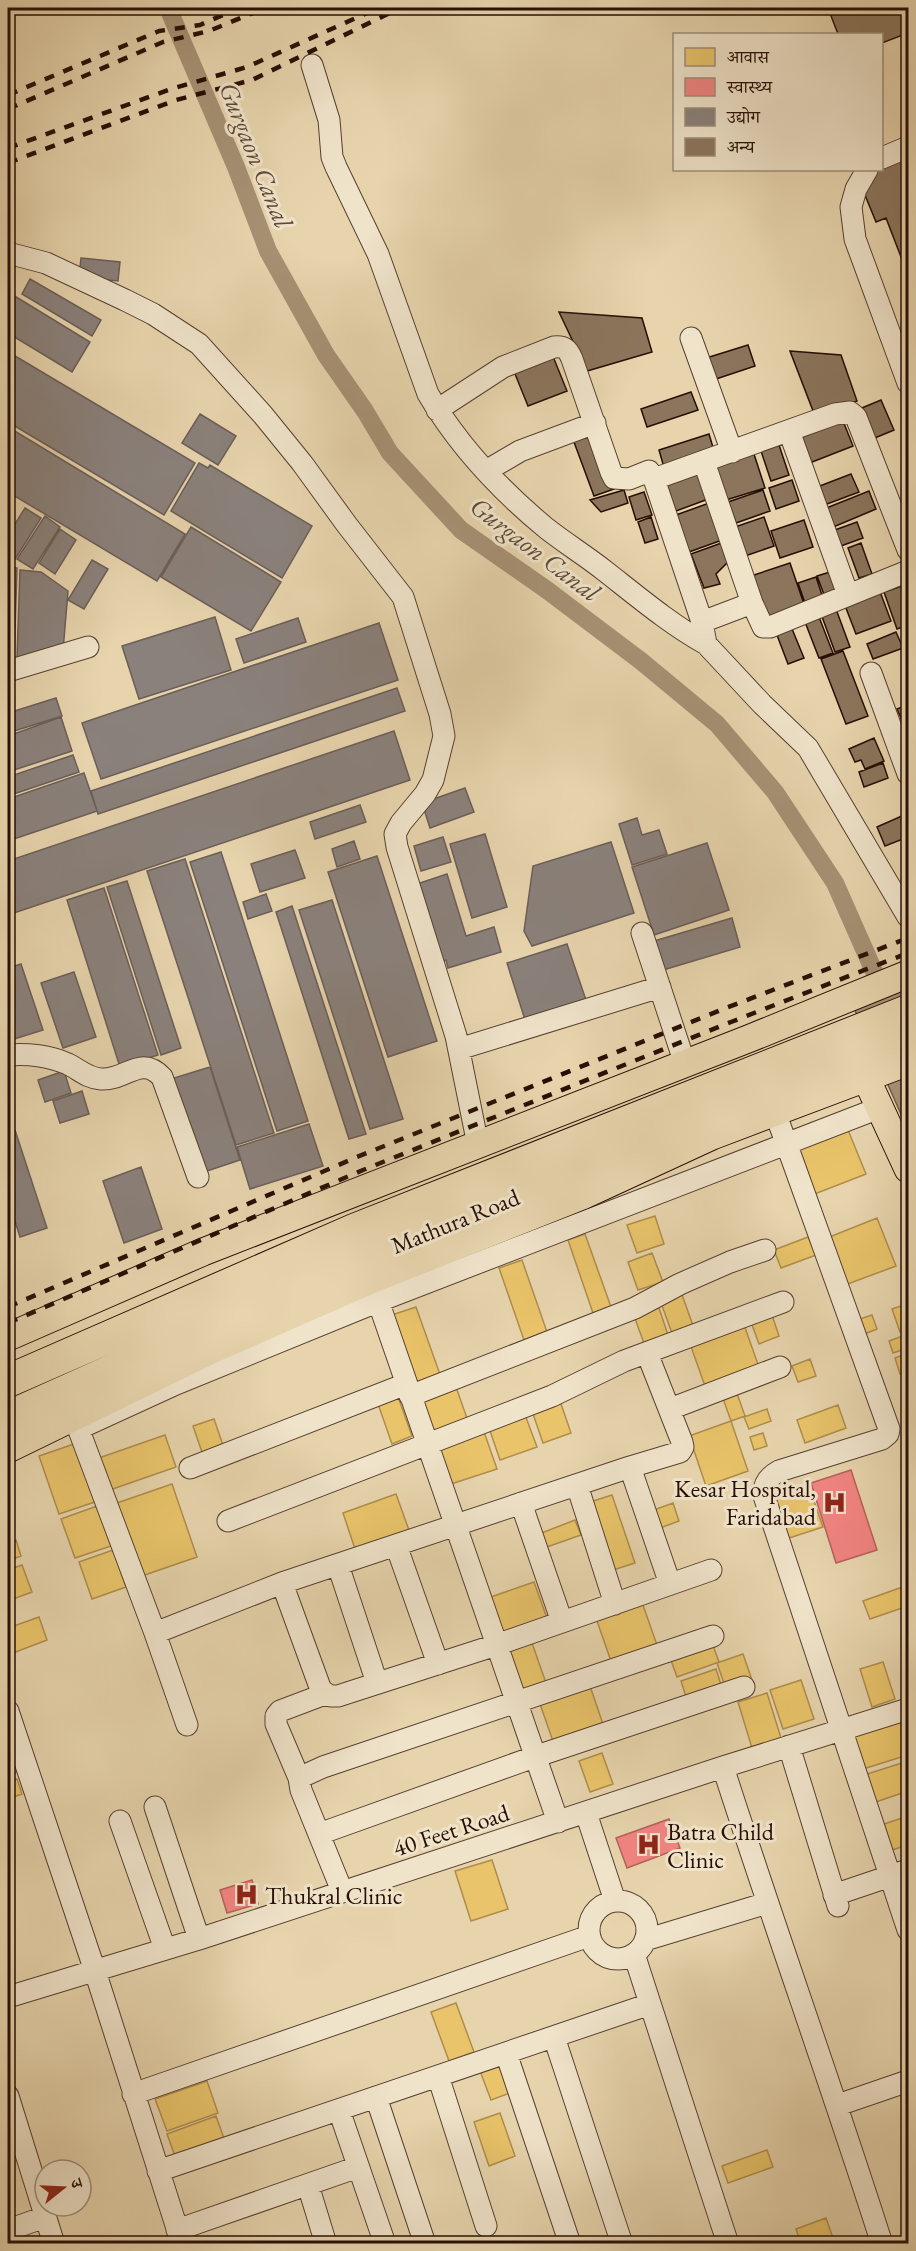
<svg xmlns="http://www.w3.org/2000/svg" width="916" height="2251" font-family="'EB Garamond','Noto Serif Devanagari',serif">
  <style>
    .water { fill: #a69174; stroke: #735d48; stroke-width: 1.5 }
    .homes { fill: #e9c46a; stroke: #af8d4c; stroke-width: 1.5 }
    .health { fill: #f28482; stroke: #b5615c; stroke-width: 1.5 }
    .industry { fill: #8a817c; stroke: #6c5e58; stroke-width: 1.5 }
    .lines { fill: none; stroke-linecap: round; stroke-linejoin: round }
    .canal { stroke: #a69174; stroke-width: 18 }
    .building { fill: #8b755c; stroke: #270e05; stroke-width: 1.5 }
    .minor-casing { stroke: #57402f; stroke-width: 23 }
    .major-casing { stroke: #270e05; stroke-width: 29 }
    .highway-casing { stroke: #270e05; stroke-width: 34 }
    .minor { stroke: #efe3ca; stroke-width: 21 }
    .major { stroke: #e7d4ad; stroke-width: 27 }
    .highway { stroke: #e7d4ad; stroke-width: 32 }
    .rail { stroke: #270e05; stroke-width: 4.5; stroke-dasharray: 10 10; stroke-linecap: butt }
    .labels { text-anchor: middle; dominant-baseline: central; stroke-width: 6; stroke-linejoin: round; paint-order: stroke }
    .street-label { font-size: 24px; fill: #270e05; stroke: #efe3ca }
    .poi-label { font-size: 24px; fill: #270e05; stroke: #efe3ca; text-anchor: start }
    .water-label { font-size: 26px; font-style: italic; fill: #604937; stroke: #efe3ca }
  </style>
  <rect width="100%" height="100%" fill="#e7d4ad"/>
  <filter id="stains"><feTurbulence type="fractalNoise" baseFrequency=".00333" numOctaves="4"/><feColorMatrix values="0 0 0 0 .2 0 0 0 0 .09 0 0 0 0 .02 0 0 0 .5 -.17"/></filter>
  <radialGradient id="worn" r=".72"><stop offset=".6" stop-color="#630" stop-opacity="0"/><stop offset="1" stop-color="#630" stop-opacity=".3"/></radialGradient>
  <path class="water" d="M908,979V1130L849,997Z"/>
  <path class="homes" d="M848,1130L866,1174L812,1195L795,1151Z
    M655,1216L664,1244L637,1253L627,1225Z
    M877,1218L896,1266L845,1285L827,1238Z
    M585,1234L611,1307L593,1313L568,1240Z
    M808,1237L816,1255L781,1268L774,1250Z
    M652,1253L663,1282L638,1290L628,1262Z
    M522,1260L547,1332L524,1340L499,1268Z
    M681,1292L695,1331L674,1339L660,1300Z
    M658,1305L669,1338L645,1346L633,1313Z
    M904,1305L908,1317V1329L900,1332L892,1309Z
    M416,1307L442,1380L415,1389L389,1316Z
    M772,1315L779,1336L759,1344L751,1322Z
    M872,1315L877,1329L862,1335L857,1320Z
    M743,1322L760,1370L706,1389L689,1341Z
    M908,1334V1348L893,1353L889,1341Z
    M908,1353V1371L900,1374L895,1358Z
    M810,1359L816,1376L798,1382L792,1366Z
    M455,1384L469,1424L428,1438L414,1399Z
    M735,1388L745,1416L731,1421L721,1393Z
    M397,1394L412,1436L392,1444L377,1401Z
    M559,1398L571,1433L543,1443L531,1408Z
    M838,1405L846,1428L805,1443L797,1420Z
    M767,1409L771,1421L749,1429L744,1417Z
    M524,1412L537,1447L500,1460L488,1425Z
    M214,1419L225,1451L204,1458L193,1426Z
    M731,1421L748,1471L706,1486L689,1436Z
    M483,1429L497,1469L448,1485L434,1446Z
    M763,1433L767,1446L754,1450L750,1437Z
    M165,1435L176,1467L104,1492L93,1460Z
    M77,1443L98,1501L59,1514L39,1456Z
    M172,1484L197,1557L139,1577L114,1504Z
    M809,1487L823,1527L789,1538L775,1498Z
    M396,1494L410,1533L356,1552L343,1513Z
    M612,1495L635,1563L613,1570L590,1502Z
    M673,1503L679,1521L660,1528L654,1510Z
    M97,1506L111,1546L75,1558L61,1519Z
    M575,1520L581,1535L544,1548L539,1534Z
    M16,1540L21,1556L8,1561V1543Z
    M113,1550L126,1587L92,1599L79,1562Z
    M22,1565L32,1592L8,1601V1570Z
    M534,1582L548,1621L502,1637L488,1598Z
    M908,1585V1606L870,1619L863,1601Z
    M643,1605L658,1648L612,1664L597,1621Z
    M39,1617L47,1640L8,1655V1628Z
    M531,1640L546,1683L518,1692L503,1650Z
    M711,1640L719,1662L677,1677L669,1655Z
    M743,1654L752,1680L726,1689L717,1663Z
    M883,1662L895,1699L872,1707L860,1669Z
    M716,1669L722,1688L687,1700L681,1681Z
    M801,1680L814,1719L783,1729L770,1690Z
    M590,1686L605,1730L555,1747L540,1704Z
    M767,1693L781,1738L752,1748L738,1702Z
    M905,1719L908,1730V1755L863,1769L852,1735Z
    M13,1750L20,1771L8,1775V1752Z
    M602,1753L613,1784L590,1792L579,1761Z
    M908,1761V1791L873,1803L864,1775Z
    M17,1779L22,1794L8,1799V1782Z
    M908,1816V1845L892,1850L884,1824Z
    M492,1860L508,1909L471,1921L455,1871Z
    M456,2003L474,2052L449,2061L431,2012Z
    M499,2064L510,2093L491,2100L480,2071Z
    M207,2081L218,2113L167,2131L155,2099Z
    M500,2113L515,2156L489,2166L474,2122Z
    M216,2116L226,2144L177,2162L167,2134Z
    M767,2150L773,2167L728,2183L722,2166Z
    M826,2218L834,2241L827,2244H801L796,2229Z"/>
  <path class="health" d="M851,1470L877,1550L836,1563L811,1483Z
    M669,1819L680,1848L627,1868L616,1838Z
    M252,1880L258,1904L227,1913L220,1890Z"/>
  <path class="industry" d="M81,258L120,262L118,281L79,277Z
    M30,279L101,320L92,336L22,294Z
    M8,292L90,342L72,372L8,333Z
    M10,353L195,463L164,515L8,422V357Z
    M200,414L236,436L218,465L182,443Z
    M8,427L185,534L157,581L8,492Z
    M199,463L208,468L210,465L312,526L282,578L171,511Z
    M25,508L41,518L15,559L8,554V535Z
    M45,516L60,527L33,569L17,559Z
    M191,527L281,582L251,631L161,577Z
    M60,529L76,540L55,574L39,563Z
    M92,560L108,569L84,609L68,600Z
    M8,568H17L14,661L8,660Z
    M20,570L41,572L68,591L63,651L42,650L17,658Z
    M215,617L231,670L139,699L122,646Z
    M298,618L306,642L244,663L236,639Z
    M379,623L398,680L101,779L82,723Z
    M397,688L405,711L98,814L91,791Z
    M56,698L62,716L8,733V713Z
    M61,717L72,751L8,772V736Z
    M394,731L410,780L8,915V861Z
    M73,755L79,772L8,796V777Z
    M84,773L97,811L8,841V799Z
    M465,788L474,812L430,828L422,803Z
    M360,805L366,822L315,839L310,822Z
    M637,818L642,835L659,830L667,854L632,865L619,824Z
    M485,834L507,907L472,918L450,844Z
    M443,837L451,862L421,871L414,846Z
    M354,841L360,859L337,867L332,849Z
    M611,842L634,913L532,946L524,931L533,866Z
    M707,843L729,910L654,935L632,867Z
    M295,850L305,878L260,892L251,864Z
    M221,852L308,1121L277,1131L190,862Z
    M377,856L437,1041L388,1057L328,872Z
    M185,859L274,1133L236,1145L147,871Z
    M447,874L466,936L494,927L501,952L448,968L446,960L436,964L411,886Z
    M127,881L181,1048L161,1055L107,887Z
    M104,888L158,1055L120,1067L67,900Z
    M266,894L272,911L248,919L243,902Z
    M332,900L403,1119L370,1129L299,910Z
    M292,906L366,1134L349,1139L276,912Z
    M732,918L740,947L663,970L654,941Z
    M567,944L587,1003L526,1023L507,963Z
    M21,964L43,1030L11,1040L8,1028V968Z
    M74,972L96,1037L63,1048L41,983Z
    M210,1067L240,1160L201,1173L171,1079Z
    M64,1071L71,1093L45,1102L38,1080Z
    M82,1091L89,1114L60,1123L53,1101Z
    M309,1124L323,1166L250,1189L237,1147Z
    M15,1130L47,1228L20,1237L8,1199V1133Z
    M141,1167L162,1229L124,1243L103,1181Z"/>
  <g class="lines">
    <path class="canal" d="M168,8L236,167L268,251L326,355L365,411L390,453L461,530L547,590L641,661L717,724L775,792L835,883L884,994"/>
  </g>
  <path class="building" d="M828,8H908V33L882,43V34H838Z
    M908,157V275L886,218L876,222L858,178Z
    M559,312L642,318L652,352L587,371Z
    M748,345L755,366L710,381L703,359Z
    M790,351L841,355L857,401L815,416Z
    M552,354L567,391L528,406L513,369Z
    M691,392L698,410L647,427L641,409Z
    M881,400L894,430L870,440L857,410Z
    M843,421L853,446L807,464L797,439Z
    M591,427L614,489L594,496L571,434Z
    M709,434L715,454L665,471L659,450Z
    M778,442L789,475L771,481L760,448Z
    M753,451L765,488L726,500L714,464Z
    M701,473L711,498L676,511L666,486Z
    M851,474L859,492L819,507L812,489Z
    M792,480L799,501L776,509L769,488Z
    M624,490L628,503L601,512L590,500Z
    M763,490L770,511L736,523L728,502Z
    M869,491L876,509L831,528L824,509Z
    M644,492L652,515L636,520L629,497Z
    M712,502L725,539L689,552L676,515Z
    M651,517L658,539L645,543L638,522Z
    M764,517L774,546L745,556L735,527Z
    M804,520L813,547L780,558L771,531Z
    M857,522L863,538L838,547L832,531Z
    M727,541L733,557L716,574L720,584L704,588L691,554Z
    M861,543L872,574L859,578L848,548Z
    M790,563L805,607L766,620L751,576Z
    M830,572L838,592L825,597L817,576Z
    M816,577L823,598L805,603L798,583Z
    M905,585L908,595V625L897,629L884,592Z
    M879,589L891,621L856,634L844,603Z
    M836,609L850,647L835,652L821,614Z
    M819,617L833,653L819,658L805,622Z
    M790,624L804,658L788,664L775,630Z
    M896,632L903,648L873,659L867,644Z
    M843,651L868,716L846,724L821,659Z
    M908,705V723L904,725L897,709Z
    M874,738L884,761L865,769L861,760L855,762L849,749Z
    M883,763L888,778L864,787L859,772Z
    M904,815L908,825V837L885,846L877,827Z"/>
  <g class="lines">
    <defs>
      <path id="minor" d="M312,65L329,120L332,157L336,167L378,254L428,394C458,445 500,490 546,528C565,543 586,556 605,571C637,596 670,624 706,644
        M882,158L908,147
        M867,170L856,189L851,207L855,239L908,383
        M8,253L46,263L125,300L153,314L199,344L263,415L302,463L347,525L403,597L440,714L444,736L433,780L425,794L401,823L395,834L397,847L456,1036L478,1145
        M691,338L732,452
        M437,410L503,367L554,347C564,346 568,349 572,359L611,472L614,478L629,479L649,471L654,479L835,414L850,412L856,417L908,550
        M789,431L848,595
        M704,462L752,603L763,627H770L908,571
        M486,471L520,451L595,423
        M654,479L702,622L706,644L762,704L808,748L908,917
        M702,622L752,603
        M8,671L88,647
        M871,673L908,774
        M642,933L685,1064
        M459,1049L660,987
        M8,1055C27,1053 50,1056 68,1064C80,1070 87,1078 101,1079C125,1081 141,1054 162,1077L198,1177
        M775,1112L889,1429L888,1434L882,1439L779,1471C768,1477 763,1484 764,1496L908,1930
        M374,1289L558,1822
        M410,1396L635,1308L680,1284L730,1262L765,1250
        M670,1409L780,1367
        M74,1417L155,1633L187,1725
        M80,1428L176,1384L379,1301L879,1108
        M630,1467L670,1584
        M190,1468L406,1384
        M577,1485L615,1604
        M521,1503L562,1622
        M228,1521L552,1396L624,1361L783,1302
        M396,1545L438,1664
        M338,1565L377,1683
        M282,1583L321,1690L330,1696H338L496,1645L711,1570
        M155,1633L282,1583L630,1467L680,1452L683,1447L682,1442L647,1353
        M8,1711L95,1971L182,2244
        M789,1746L838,1906
        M723,1767C774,1926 831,2084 882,2244
        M299,1778L276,1724V1716L280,1711L325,1694
        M155,1807L199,1939
        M586,1813L615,1901
        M120,1821L165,1949
        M319,1834L534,1757L744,1687
        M342,1891L301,1790L299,1778L323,1767L713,1636
        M834,1895L908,1870
        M589 1930a29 29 0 1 1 58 0a29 29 0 1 1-58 0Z
        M645,1940L767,1903
        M634,1954L728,2244
        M8,1997L199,1939L723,1767L908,1709
        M554,2037L622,2244
        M506,2053L570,2244
        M438,2076L486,2226
        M133,2094L589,1936
        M8,2096L54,2244
        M376,2097L425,2244
        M838,2105L908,2081
        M339,2110L385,2244
        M158,2171L650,2004
        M308,2185L326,2244
        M8,2230L45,2217
        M177,2230L358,2167"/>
      <path id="major" d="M866,1078L908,1169
        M8,1337L203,1252L748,1039L908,974
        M8,1449L207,1352L371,1280L582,1196L712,1136L908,1062"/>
      <path id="highway" d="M8,1381L354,1230L908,1011
        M8,1417L364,1258L908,1037"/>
    </defs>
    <use href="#minor" class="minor-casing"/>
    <use href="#major" class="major-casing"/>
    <use href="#highway" class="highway-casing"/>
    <use href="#minor" class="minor"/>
    <use href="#major" class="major"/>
    <use href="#highway" class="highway"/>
    <path class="rail" d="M8,95L159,31L200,25L239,8
      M8,109L163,42L209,31L265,8
      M8,148L171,89L247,67L378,8
      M8,163L176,100L252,80L400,8
      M8,1307L357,1157L726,1008L908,938
      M8,1323L363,1170L731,1022L908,953"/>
  </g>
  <defs>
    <symbol id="hospital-bare" viewBox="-9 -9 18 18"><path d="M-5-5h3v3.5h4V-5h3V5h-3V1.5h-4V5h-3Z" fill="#8f2418" stroke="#efe3ca" stroke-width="2.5" paint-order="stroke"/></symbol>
  </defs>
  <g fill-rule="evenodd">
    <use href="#hospital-bare" x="818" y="1486" width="33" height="33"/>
    <use href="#hospital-bare" x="632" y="1828" width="33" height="33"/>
    <use href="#hospital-bare" x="230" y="1878" width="33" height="33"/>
  </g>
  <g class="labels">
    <g class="street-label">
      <text transform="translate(455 1221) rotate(-22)">Mathura Road</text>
      <text transform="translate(451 1830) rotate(-18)">40 Feet Road</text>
    </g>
    <g class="poi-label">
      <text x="816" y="1488" text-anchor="end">Kesar Hospital,<tspan x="816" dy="28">Faridabad</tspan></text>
      <text x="667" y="1831">Batra Child<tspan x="667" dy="28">Clinic</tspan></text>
      <text x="265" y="1895">Thukral Clinic</text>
    </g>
    <g class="water-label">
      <text transform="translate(256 155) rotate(68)">Gurgaon Canal</text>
      <text transform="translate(535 549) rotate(37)">Gurgaon Canal</text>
    </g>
  </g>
  <rect width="916" height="2251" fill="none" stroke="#e7d4ad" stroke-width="30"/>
  <rect x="9" y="9" width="898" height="2233" fill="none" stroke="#270e05" stroke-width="3"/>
  <rect x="15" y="15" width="886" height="2221" fill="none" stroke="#270e05" stroke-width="1.5"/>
  <rect x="673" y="33" width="210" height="138" fill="#efe3ca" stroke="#9f8e7b" stroke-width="1.5"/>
  <rect x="685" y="48" width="30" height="18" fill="#e9c46a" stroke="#9f8e7b" stroke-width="1.5"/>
  <text x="727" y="63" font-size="18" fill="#270e05">आवास</text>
  <rect x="685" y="78" width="30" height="18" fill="#f28482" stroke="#9f8e7b" stroke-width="1.5"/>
  <text x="727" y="93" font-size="18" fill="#270e05">स्वास्थ्य</text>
  <rect x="685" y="108" width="30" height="18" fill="#8a817c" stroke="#9f8e7b" stroke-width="1.5"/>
  <text x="727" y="123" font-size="18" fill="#270e05">उद्योग</text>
  <rect x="685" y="138" width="30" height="18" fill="#8b755c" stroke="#9f8e7b" stroke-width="1.5"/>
  <text x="727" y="153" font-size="18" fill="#270e05">अन्य</text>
  <g transform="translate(63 2188) rotate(72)"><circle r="28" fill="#efe3ca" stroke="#9f8e7b" stroke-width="1.5"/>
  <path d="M0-4.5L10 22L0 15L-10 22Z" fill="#8f2418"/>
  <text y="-9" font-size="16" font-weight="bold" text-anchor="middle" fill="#270e05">उ</text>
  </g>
  <rect width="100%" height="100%" filter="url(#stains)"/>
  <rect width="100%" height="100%" fill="url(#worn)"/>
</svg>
